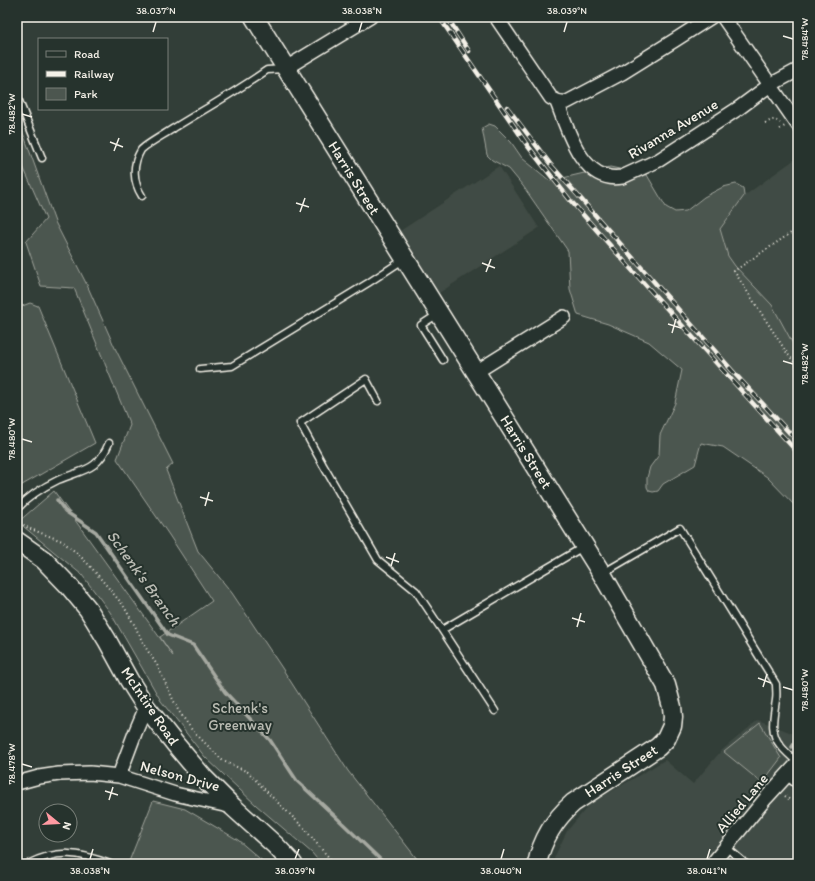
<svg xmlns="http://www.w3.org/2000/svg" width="815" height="881" font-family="Itim,sans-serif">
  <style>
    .built { fill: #404b44 }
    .green { fill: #4c564f; stroke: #a0a49c }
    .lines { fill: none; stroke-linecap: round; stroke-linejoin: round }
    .stream { stroke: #a6a9a1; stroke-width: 3.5 }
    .lane-casing { stroke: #f4f1e8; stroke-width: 9 }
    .street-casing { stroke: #f4f1e8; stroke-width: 16 }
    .secondary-casing { stroke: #f4f1e8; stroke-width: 21 }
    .path { stroke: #f4f1e8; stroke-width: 2; stroke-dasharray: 1 3; stroke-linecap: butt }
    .lane { stroke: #26332d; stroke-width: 6 }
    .street { stroke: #26332d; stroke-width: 13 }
    .secondary { stroke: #26332d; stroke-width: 18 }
    .rail-casing { stroke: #f4f1e8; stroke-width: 4.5 }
    .rail { stroke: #26332d; stroke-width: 3; stroke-dasharray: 9; stroke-linecap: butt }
    .ticks { fill: none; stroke: #f4f1e8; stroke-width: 1.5 }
    .labels { text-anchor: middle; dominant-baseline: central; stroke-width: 4; stroke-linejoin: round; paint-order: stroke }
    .street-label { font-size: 15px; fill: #f4f1e8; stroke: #26332d }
    .park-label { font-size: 15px; fill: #b9bbb2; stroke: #26332d }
    .water-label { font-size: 16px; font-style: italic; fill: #babbb3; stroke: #26332d }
    .neatline { fill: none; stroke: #f4f1e8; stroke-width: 1.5 }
    .ticks-label { font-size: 10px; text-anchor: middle; fill: #f4f1e8 }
  </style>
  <rect width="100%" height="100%" fill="#323e38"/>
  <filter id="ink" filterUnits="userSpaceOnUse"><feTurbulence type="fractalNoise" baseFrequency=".025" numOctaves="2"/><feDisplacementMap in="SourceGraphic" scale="8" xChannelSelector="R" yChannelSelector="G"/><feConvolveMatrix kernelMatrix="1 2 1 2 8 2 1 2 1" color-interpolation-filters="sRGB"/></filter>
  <g filter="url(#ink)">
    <path class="built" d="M798,157V353L772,305L735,266L728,256L720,229L744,196Z
      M499,166L539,228L439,293L400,231Z
      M758,720L797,735L798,734V864H553L555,856L567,831L590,804L665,760L693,784L721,751Z"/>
    <path class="green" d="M17,116L55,222L87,285L115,348L173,464L166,470L198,551L232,593L282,668L348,771L421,864H321L312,853L256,805L205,757L161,701L110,612L82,575L18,522L54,491L173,656L160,637L212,601L169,535L117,459L130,425L74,288L41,286L26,242L46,219L17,153Z
      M489,124L495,126L511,142L522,158L550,181L610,167L647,175L666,207L675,212L686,211L704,197L723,187L736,184L743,188L744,196L720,229L728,256L735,266L772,305L798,353V509L767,477L723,447L701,443L695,465L663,484L658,491L653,492L649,491L647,487V478L650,467L659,455L660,435L675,403L682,370L649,342L608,324L578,315L570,289L568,251L523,186L509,169L492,160L487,155L482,128Z
      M30,303L38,306L95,443L17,488V308Z
      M760,723L781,758L762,783L724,752Z
      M153,801L185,809L238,840L266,864H128Z"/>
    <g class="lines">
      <path class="stream" d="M57,500L65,511L96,532L168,635L193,645L225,692L270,740L297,781L338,819L385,864
        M792,747L794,744L798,732"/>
      <defs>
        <path id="lane" d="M17,96L42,158
          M142,196C133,182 132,165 141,150C145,145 167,133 174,128C205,109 237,91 267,70L284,69
          M438,314L421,325L443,360
          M200,369L232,366L368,283L403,260
          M378,401L366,379L300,423L323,465L378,560L416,591L442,630L495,711
          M17,509C28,497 43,487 58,480C83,469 97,472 109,443
          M603,573L680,528L776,684C776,689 777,695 776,700C774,715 769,732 780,745C785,752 792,757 798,763
          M442,630L583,547
          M786,776L798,786
          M726,847L746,864
          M28,864C58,849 79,852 110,864"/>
        <path id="street" d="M496,17L551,98C556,101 560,103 567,102L622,73L675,40L711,17
          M723,17L798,125
          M286,68L370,17
          M557,102C568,130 582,184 622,177L659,160L739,108L770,85L798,70
          M476,372L564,317
          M119,776L135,733L146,707
          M17,783L39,777L59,774L90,773L119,776L175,794L233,807
          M712,864L766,798L798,763"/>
        <path id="secondary" d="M254,17L602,574L666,685L672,707L673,717L672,726L666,739L658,747L573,803C555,819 542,840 537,864
          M17,541L44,560L69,586L88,609L107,640L129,680L146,707L176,745L203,777L233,807L275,845L293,864"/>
      </defs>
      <use href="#lane" class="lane-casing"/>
      <use href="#street" class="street-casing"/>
      <use href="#secondary" class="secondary-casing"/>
      <path class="path" d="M765,123C772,120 774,118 780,123
        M780,129L785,126
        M794,231L734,271L787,353L798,367
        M17,520L28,528L62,541L77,553L90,566L123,605L135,626L144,645L157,665L178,710L192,730L223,761L248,772L270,795L304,828L323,851L335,864
        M785,796L790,800"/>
      <use href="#lane" class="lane"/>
      <use href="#street" class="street"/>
      <use href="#secondary" class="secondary"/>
      <defs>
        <path id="rail" d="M439,17L527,145L570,200L631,269L798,453
          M447,17L469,51
          M507,107L551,165L737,376L798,442"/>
      </defs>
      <use href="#rail" class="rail-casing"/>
      <use href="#rail" class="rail"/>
    </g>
  </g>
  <path class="ticks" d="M153,32L156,22M359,32L362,22M564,32L567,22M783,36L793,39M22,114L32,117M110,142L123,147M114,151L119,138M296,203L309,207M300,212L305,198M482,263L495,268M486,272L491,259M668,324L681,328M672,333L676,319M783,361L793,364M22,439L32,442M200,497L213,501M205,506L209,492M386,557L399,562M391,566L395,553M572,618L585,622M577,627L581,613M758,678L771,683M763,687L767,674M783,687L793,690M22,764L32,767M105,791L118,795M109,800L113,787M90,859L93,849M295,859L299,849M501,859L504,849M707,859L710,849"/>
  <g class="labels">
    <g class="street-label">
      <text transform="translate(673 129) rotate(-31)">Rivanna Avenue</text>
      <text transform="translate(354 178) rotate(58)">Harris Street</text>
      <text transform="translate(526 452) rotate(58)">Harris Street</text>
      <text transform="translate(150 706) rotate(56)">McIntire Road</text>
      <text transform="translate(621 771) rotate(-33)">Harris Street</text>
      <text transform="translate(180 776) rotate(15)">Nelson Drive</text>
      <text transform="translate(742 803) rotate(-50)">Allied Lane</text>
    </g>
    <g class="park-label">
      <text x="240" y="708">Schenk's<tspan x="240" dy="17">Greenway</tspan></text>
    </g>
    <g class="water-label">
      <text transform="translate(144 578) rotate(54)">Schenk's Branch</text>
    </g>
  </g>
  <rect width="815" height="881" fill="none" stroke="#26332d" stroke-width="44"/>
  <rect x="38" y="38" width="130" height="72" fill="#26332d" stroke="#787f78"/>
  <rect x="46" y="51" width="20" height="6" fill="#26332d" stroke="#787f78"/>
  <text x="74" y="58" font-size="12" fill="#f4f1e8">Road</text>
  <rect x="46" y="71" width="20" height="6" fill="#f4f1e8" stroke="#787f78"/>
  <text x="74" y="78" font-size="12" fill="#f4f1e8">Railway</text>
  <rect x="46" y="88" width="20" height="12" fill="#4c564f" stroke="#787f78"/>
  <text x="74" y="98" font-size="12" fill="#f4f1e8">Park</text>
  <g transform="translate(58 823) rotate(108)"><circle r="19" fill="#26332d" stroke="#787f78"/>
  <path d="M0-3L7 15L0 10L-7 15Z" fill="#ff9aa2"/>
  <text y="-6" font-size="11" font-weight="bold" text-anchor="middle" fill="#f4f1e8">N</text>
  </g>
  <rect x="22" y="22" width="771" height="837" class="neatline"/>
  <g class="ticks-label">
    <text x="156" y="14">38.037°N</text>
    <text x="362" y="14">38.038°N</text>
    <text x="567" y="14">38.039°N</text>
    <text transform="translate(804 39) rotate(-90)" y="4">78.484°W</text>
    <text transform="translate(11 114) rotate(-90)" y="4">78.482°W</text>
    <text transform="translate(804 364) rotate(-90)" y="4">78.482°W</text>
    <text transform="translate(11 439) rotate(-90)" y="4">78.480°W</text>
    <text transform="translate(804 690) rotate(-90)" y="4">78.480°W</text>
    <text transform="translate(11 764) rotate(-90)" y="4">78.478°W</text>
    <text x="90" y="874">38.038°N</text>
    <text x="295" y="874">38.039°N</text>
    <text x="501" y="874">38.040°N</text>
    <text x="707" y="874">38.041°N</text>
  </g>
</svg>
